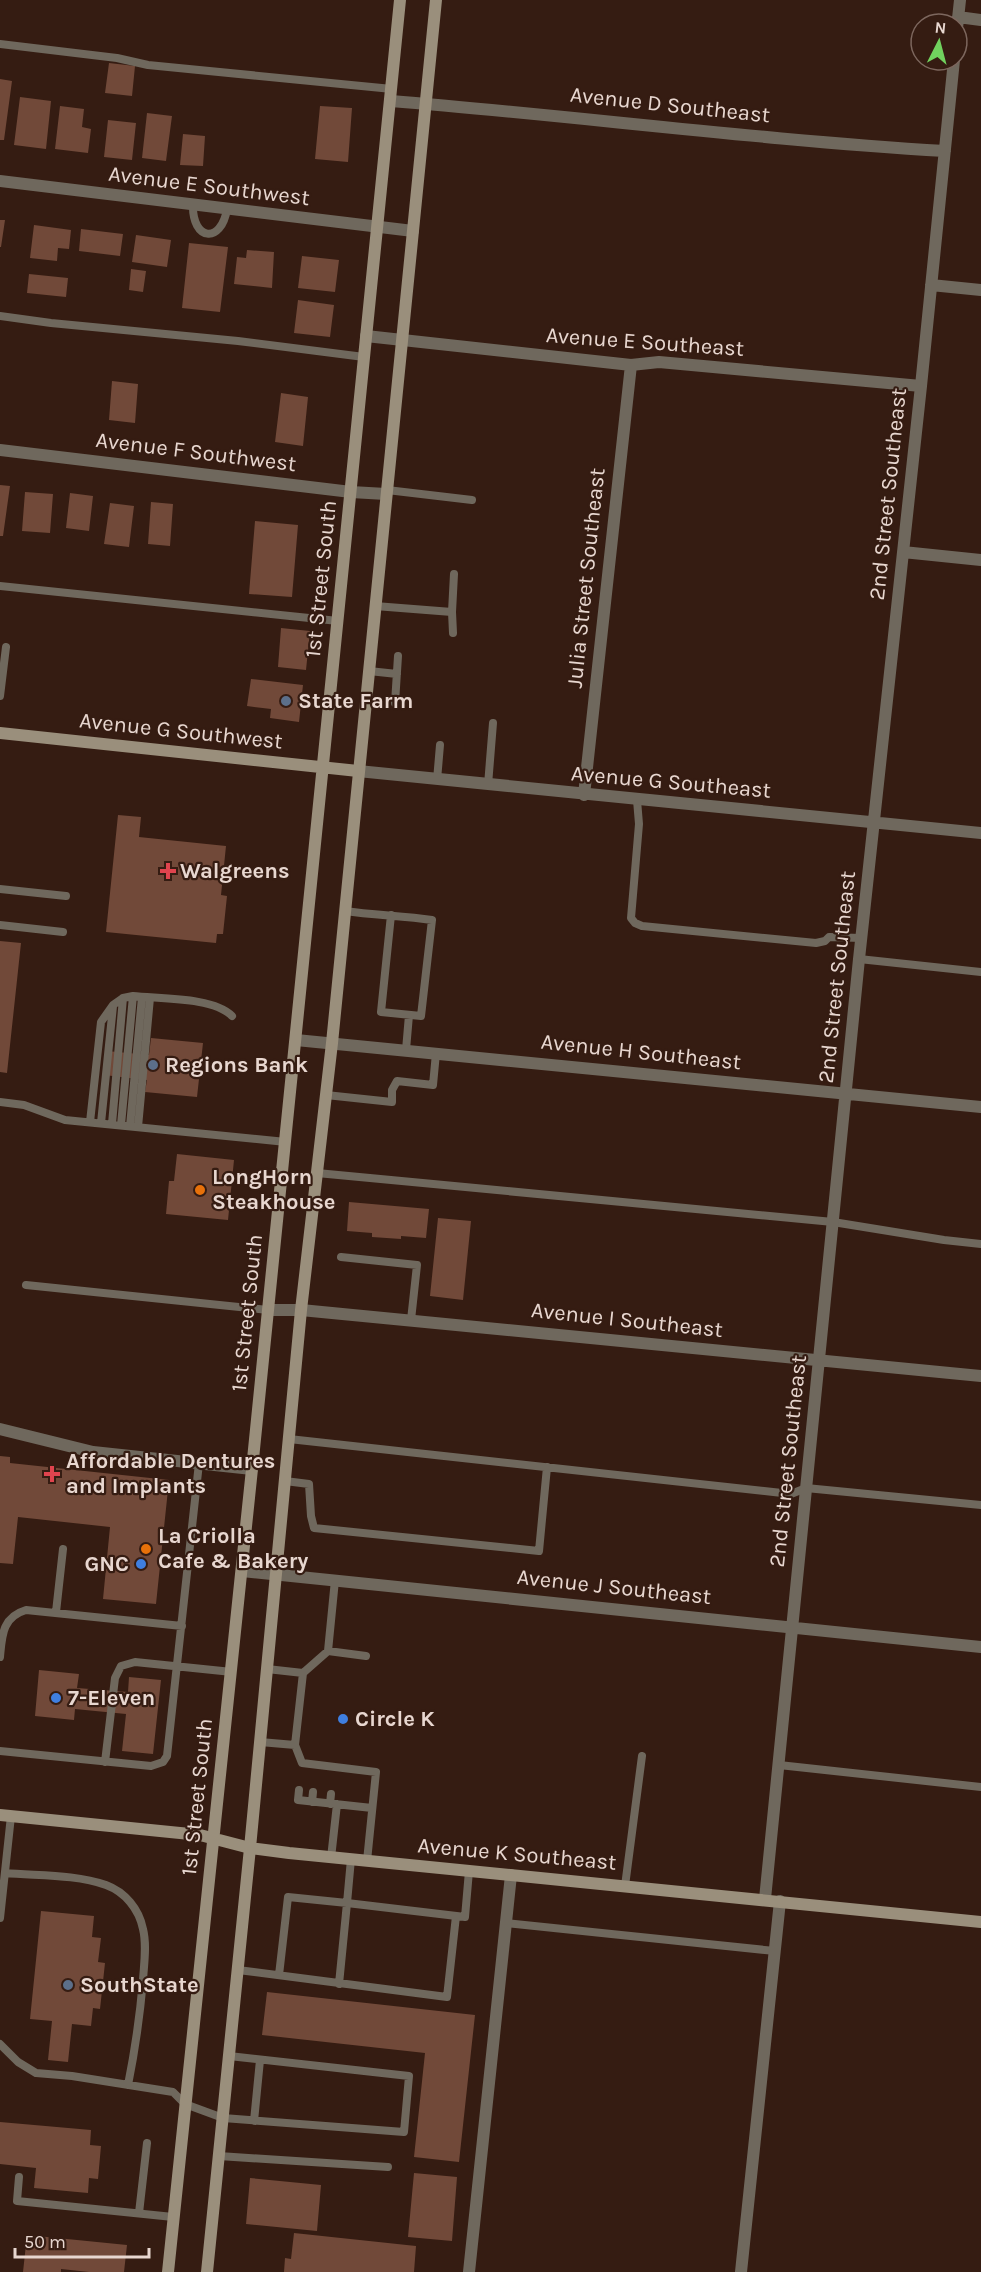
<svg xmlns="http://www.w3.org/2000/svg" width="981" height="2272" font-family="Karla,sans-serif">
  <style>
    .building { fill: #714939 }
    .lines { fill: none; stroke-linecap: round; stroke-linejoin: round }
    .lane { stroke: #6f685d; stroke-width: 8 }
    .street { stroke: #6f685d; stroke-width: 12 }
    .secondary { stroke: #9a8f7c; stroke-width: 12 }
    .service-dot { fill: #5c6f8a; stroke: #351c12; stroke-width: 2 }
    .health-dot { fill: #e0444e; stroke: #351c12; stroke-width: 2 }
    .food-dot { fill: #e8710a; stroke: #351c12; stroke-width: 2 }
    .shop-dot { fill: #3f7fe0; stroke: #351c12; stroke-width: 2 }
    .labels { text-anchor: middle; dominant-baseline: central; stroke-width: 4.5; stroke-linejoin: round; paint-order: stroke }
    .street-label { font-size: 22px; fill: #e8d7d0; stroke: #351c12 }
    .poi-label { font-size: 22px; font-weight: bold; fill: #e8d7d0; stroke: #351c12; text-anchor: start }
  </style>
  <rect width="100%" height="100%" fill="#351c12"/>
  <path class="building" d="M109,63L135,66L132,96L105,93Z
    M0,79L12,81L4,140H0Z
    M20,97L51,101L46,149L14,145Z
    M60,106L84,109L82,127L91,129L88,153L55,149Z
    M320,106L352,108L348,162L315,159Z
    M147,113L172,116L166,161L142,158Z
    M108,120L136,123L132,160L104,157Z
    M183,134L205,136L203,166L180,165Z
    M0,220H5L1,247H0Z
    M34,225L71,230L69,249L58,248L57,261L30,258Z
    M81,229L123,234L120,256L79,251Z
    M136,235L171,240L167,267L132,262Z
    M189,243L228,247L220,312L182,308Z
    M247,250L274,252L272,288L234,284L237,257L246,258Z
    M302,256L339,260L335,292L298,288Z
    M131,269L146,271L143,292L129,290Z
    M29,274L68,278L66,297L27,293Z
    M298,300L334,305L330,337L294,333Z
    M112,381L138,384L135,423L109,420Z
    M281,393L308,397L303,446L275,442Z
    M0,485L10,486L3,536H0Z
    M25,492L53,494L50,533L22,531Z
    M70,493L93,496L89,531L66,528Z
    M151,502L173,504L170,546L148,544Z
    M110,503L134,506L129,547L104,544Z
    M255,521L298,525L292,597L249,594Z
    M281,628L310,631L306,670L278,667Z
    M251,679L303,685L299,722L270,718L271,709L247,706Z
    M118,815L141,817L139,837L226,846L221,895L227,896L223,934H217L216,943L106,932Z
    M0,941L21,943L7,1073L0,1072Z
    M151,1038L203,1043L197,1097L145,1092L147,1080L104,1075L107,1051L149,1055Z
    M177,1154L234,1160L228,1220L166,1214L169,1181H174Z
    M349,1202L429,1209L426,1238L401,1236V1239L372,1237V1233L347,1231Z
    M438,1218L471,1221L463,1300L430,1296Z
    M0,1456L10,1457V1463L169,1480L156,1604L103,1599L110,1527L18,1517L13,1564L0,1563Z
    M39,1670L79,1674L77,1688L128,1692L129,1677L161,1680L153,1754L122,1751L126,1714L75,1709L74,1720L35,1716Z
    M41,1911L94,1916L92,1937L101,1938L98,1962L105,1963L100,2009L93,2008L91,2026L72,2024L68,2062L48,2060L52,2021L30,2019Z
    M267,1992L475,2015L459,2162L414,2157L425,2053L262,2035Z
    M0,2122L91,2130L90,2145L101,2146L98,2179L89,2178L88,2193L34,2188L36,2168L0,2164Z
    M414,2173L457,2177L452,2241L408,2237Z
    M250,2178L321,2185L317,2231L246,2224Z
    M294,2233L416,2246L414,2272H284L285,2258L291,2259Z
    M27,2235L127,2245L124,2272H89L61,2269V2272H23Z"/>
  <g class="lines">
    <path class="lane" d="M0,44L117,58L148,65L392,89
      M193,205C192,240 221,245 227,209
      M0,316L51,323L238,341L364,357
      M387,490L472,500
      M0,586L338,621
      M375,606L452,612L454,574
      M452,612L453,633
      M369,671L397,674
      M0,696L6,647
      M395,703L398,656
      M437,780L440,745
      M488,785L493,723
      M637,800L639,824L631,918L635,923L642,926L816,943L825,941L829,937L861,938
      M0,889L66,896
      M345,911C373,915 403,916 432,920L421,1016L381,1012L391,915
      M0,925L63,932
      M859,959L981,972
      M406,1050L409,1015
      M326,1095L392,1102V1090L397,1081L433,1085L436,1053
      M0,1102L24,1105L65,1120L286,1142
      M90,1122L101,1022L113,1005L123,998L133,996C159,999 214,997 232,1016
      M101,1123L113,1006
      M112,1124L123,998
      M121,1125L133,996
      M130,1126L142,997
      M138,1127L150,998
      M317,1173L833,1222L944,1240L981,1244
      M341,1257L417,1265L411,1320
      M26,1285L268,1310
      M289,1439L791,1494L806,1488L981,1505
      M285,1481L309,1484L311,1516L314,1528L539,1551L547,1467
      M335,1580L328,1651L303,1673L295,1745L302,1763L376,1772L367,1861
      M56,1612L63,1549
      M328,1651L366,1656
      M0,1657C2,1636 2,1617 26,1610L182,1626
      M267,1669L303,1673
      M260,1742L295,1745
      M0,1751L151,1766L163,1762L167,1756L199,1463
      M105,1762L115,1678L121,1666L135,1662L232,1672
      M779,1765L981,1787
      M299,1790L298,1800L372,1808
      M312,1802L313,1792
      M330,1804L331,1794
      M331,1858L337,1804
      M5,1873C37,1876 75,1874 106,1885C125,1892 139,1909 143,1929C147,1945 144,1964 143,1980C140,2015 135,2050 128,2085
      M625,1886L642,1756
      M0,1918L11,1816
      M505,1923L775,1951
      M238,1970L447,1997L456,1916
      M279,1975L288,1897L347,1903L351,1859
      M339,1984L347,1903L465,1917L469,1871
      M0,2044L18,2062L36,2073L72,2076L173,2092L185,2104L223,2118L404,2132L409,2076L229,2056
      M254,2121L260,2060
      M219,2156L388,2167
      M19,2177L17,2201L173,2217
      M139,2213L147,2143"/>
    <path class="street" d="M958,17L981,20
      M957,28L960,0
      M391,101C576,116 760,140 945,151
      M0,181L413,231
      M931,285L981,290
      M366,336L631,365L659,362L921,386
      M0,450L351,492L386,494
      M903,552L981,560
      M358,771L981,833
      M584,795L631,365
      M296,1040L981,1107
      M268,1310H301L981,1376
      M0,1429L93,1452L252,1469
      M242,1571L981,1647
      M765,1899L859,959L921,386L954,60
      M469,2272L511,1875
      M741,2272L780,1901"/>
    <path class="secondary" d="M0,733L358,771
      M0,1815L200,1835L250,1848L289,1853L981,1922
      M168,2272L252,1469L400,0
      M207,2272L250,1848L301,1310L332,1043L436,0"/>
  </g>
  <g class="service-dot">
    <circle cx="286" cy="701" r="6"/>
    <circle cx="153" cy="1065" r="6"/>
    <circle cx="68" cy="1985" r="6"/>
  </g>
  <g class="health-dot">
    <path d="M165 862h6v6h6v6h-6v6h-6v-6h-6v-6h6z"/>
    <path d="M49 1465h6v6h6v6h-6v6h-6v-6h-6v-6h6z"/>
  </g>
  <g class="food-dot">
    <circle cx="200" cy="1190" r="6"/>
    <circle cx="146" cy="1549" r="6"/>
  </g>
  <g class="shop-dot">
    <circle cx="141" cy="1564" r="6"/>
    <circle cx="56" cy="1698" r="6"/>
    <circle cx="343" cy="1719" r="6"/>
  </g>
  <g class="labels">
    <g class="street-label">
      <text transform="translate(670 105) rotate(6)">Avenue D Southeast</text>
      <text transform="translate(209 186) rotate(7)">Avenue E Southwest</text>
      <text transform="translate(645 342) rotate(4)">Avenue E Southeast</text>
      <text transform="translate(196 452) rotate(7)">Avenue F Southwest</text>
      <text transform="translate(888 494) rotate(-84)">2nd Street Southeast</text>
      <text transform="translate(586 578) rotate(-84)">Julia Street Southeast</text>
      <text transform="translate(321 579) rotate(-84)">1st Street South</text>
      <text transform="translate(181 731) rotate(6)">Avenue G Southwest</text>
      <text transform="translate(671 782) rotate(5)">Avenue G Southeast</text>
      <text transform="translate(837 977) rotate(-84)">2nd Street Southeast</text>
      <text transform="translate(641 1052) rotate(6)">Avenue H Southeast</text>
      <text transform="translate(247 1313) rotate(-84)">1st Street South</text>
      <text transform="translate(627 1320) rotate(6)">Avenue I Southeast</text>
      <text transform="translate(788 1461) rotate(-84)">2nd Street Southeast</text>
      <text transform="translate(614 1587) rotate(6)">Avenue J Southeast</text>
      <text transform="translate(197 1797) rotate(-84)">1st Street South</text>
      <text transform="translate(517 1854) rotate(5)">Avenue K Southeast</text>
    </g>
    <g class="poi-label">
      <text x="298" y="701">State Farm</text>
      <text x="180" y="871">Walgreens</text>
      <text x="165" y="1065">Regions Bank</text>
      <text x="212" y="1177">LongHorn<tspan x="212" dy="25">Steakhouse</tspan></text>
      <text x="66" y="1461">Affordable Dentures<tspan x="66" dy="25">and Implants</tspan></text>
      <text x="158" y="1536">La Criolla<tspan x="158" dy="25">Cafe &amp; Bakery</tspan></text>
      <text x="129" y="1564" text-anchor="end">GNC</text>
      <text x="68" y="1698">7-Eleven</text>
      <text x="355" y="1719">Circle K</text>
      <text x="80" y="1985">SouthState</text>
    </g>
  </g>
  <g transform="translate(939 42) rotate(6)"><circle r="28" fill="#351c12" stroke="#7d675e" stroke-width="1.5"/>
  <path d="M0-4.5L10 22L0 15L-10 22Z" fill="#71d25e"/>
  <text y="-9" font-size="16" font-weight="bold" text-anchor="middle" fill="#e8d7d0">N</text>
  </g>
  <path d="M15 2248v9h134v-9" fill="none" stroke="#e8d7d0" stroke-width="3"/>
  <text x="24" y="2248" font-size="18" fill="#e8d7d0" stroke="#351c12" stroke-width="4.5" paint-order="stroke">50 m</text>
</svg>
